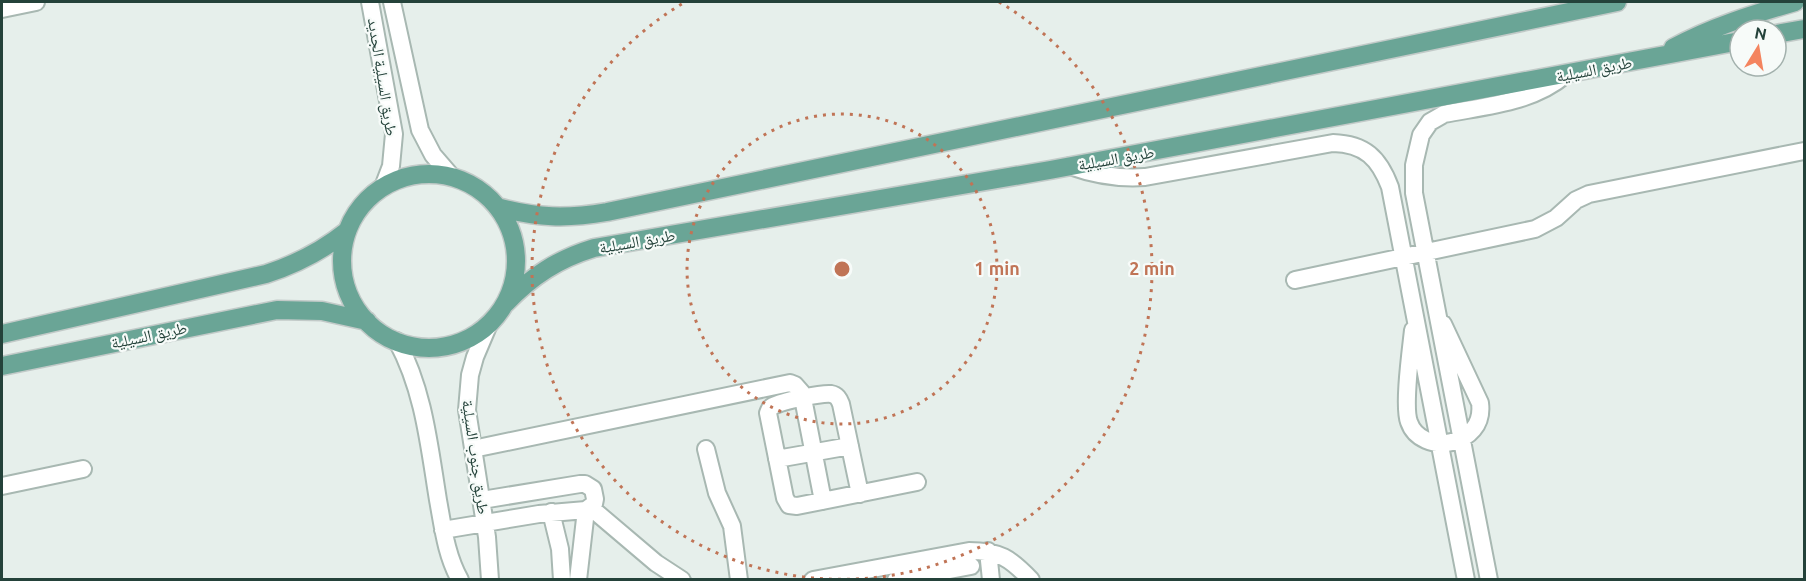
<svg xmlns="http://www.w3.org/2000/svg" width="1806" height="581" font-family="Ubuntu,'Noto Naskh Arabic',sans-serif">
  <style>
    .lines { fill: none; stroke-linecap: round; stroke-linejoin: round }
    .minor-casing { stroke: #a8b8b2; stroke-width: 20 }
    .major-casing { stroke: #c2cac8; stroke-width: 21 }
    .minor { stroke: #fff; stroke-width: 16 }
    .major { stroke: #6aa596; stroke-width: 18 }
    .ring { fill: none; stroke: #c07456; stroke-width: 3; stroke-dasharray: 3 6 }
    .labels { text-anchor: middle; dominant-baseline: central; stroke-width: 4.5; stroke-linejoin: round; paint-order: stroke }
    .street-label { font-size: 16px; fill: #24423a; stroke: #f7fbf9 }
    .centre { fill: #c07456; stroke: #f7fbf9; stroke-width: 3 }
    .ring-label { font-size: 18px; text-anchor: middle; font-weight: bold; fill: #c07456; stroke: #f7fbf9; stroke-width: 4.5; stroke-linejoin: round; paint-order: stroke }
  </style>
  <rect width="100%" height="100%" fill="#e6efeb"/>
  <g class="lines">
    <defs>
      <path id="minor" d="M370,2L394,134L391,166L383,187
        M392,2L420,130L433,155L452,177
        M2,9L36,2
        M1070,166C1095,175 1118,179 1145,177L1333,143C1365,144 1379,158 1390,187L1466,580
        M1295,280L1535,229L1556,218L1576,200L1589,194L1804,151
        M489,324L475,357L470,375L467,410L487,537L490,580
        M1413,330C1411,349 1403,406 1409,422C1421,457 1486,447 1480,403L1443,324
        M397,341C424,391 429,445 438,500C443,527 446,555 460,580
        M473,449L790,383L795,385L802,393L823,501
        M706,449L717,493L732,526L739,580
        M777,459L850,446
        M2,486L83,469
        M860,494L841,404C839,399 837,395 831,394C822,393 782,401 773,406C769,408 770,409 768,413L785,498L789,505L797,506L917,482
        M590,507L656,563L682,580
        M551,512L560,549L562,580
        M443,530L539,514L586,510L594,504L595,499L593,489L585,484H580L482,500
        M988,551L991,580
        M578,580L586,510
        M813,580L969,551C1000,551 1010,558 1031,580
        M896,580L971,566
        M1489,580L1414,193V165L1421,135L1430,122L1444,114C1485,106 1532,103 1565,75"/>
      <path id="major" d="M1776,34L1804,29
        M1673,48C1711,27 1754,14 1795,2
        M342 261a87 87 0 1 1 174 0a87 87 0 1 1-174 0Z
        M497,207C538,218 566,219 607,212L1617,2
        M506,303C532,276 558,259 594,248L1050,170L1740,41
        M2,334L266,274C297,264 322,251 347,231
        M2,366L277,310L322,311L367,321"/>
    </defs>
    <use href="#minor" class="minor-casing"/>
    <use href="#major" class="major-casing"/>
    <use href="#minor" class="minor"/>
    <use href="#major" class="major"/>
  </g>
  <g class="ring">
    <circle cx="842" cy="269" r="155"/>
    <path d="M999 2A310 310 0 1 1 685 2"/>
  </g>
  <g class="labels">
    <g class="street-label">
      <text transform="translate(1594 69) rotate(-11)">طريق السيلية</text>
      <text transform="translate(383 77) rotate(81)">طريق السيلية الجديد</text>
      <text transform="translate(1116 158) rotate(-10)">طريق السيلية</text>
      <text transform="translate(637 241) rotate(-10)">طريق السيلية</text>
      <text transform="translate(149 335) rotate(-12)">طريق السيلية</text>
      <text transform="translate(476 457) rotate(82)">طريق جنوب السيلية</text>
    </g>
  </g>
  <circle cx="842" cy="269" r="9" class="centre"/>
  <g class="ring-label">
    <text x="997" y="275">1 min</text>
    <text x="1152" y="275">2 min</text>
  </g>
  <rect width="1806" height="581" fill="none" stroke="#24423a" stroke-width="6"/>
  <g transform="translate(1758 48) rotate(11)"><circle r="28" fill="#f7fbf9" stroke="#a3b1ad" stroke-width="1.5"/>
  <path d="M0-4.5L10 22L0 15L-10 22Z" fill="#f4845f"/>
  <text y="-9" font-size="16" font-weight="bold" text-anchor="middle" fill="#24423a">N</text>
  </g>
</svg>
